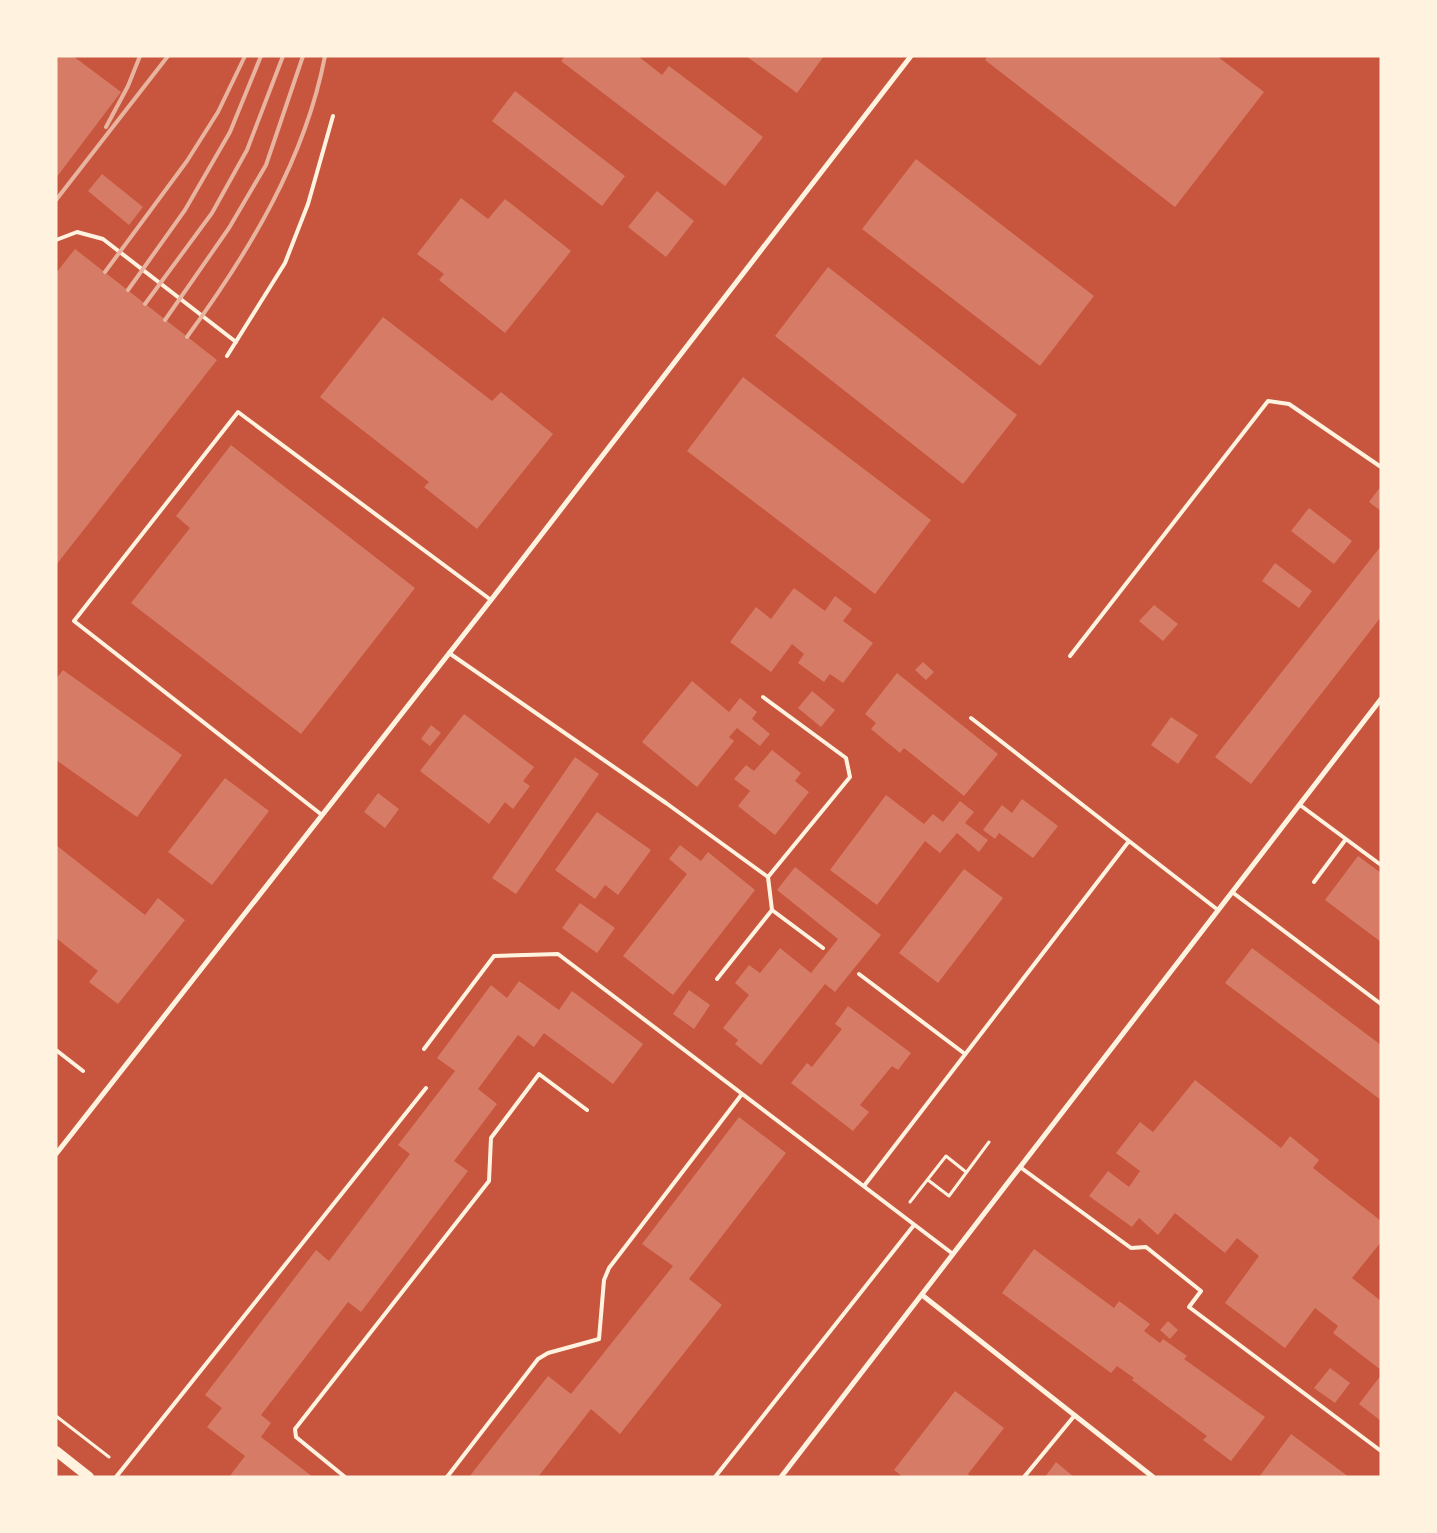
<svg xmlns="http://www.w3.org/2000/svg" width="1437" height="1533" font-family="Arial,sans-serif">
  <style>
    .building { fill: #d67c66 }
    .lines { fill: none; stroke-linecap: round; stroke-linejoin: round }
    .path { stroke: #fff3e0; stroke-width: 3 }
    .service { stroke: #fff3e0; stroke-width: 4 }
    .minor { stroke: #fff3e0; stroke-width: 5 }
    .secondary { stroke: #fff3e0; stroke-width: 10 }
    .rail { stroke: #e9b49f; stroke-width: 4 }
  </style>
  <rect width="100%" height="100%" fill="#c8553d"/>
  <path class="building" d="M56,56H73L121,92L56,178Z
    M565,56H638L662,75L669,66L763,137L725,186L561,61Z
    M746,56H824L797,93Z
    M988,56H1217L1264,92L1175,207L985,60Z
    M515,91L625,176L602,206L492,121Z
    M916,159L1094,296L1040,366L862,229Z
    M102,174L143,207L129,225L88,191Z
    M657,191L694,221L666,257L628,227Z
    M461,198L488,219L505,199L571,251L505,333L439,280L444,274L417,254Z
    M75,249L217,360L56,565V273Z
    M828,267L1017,415L963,484L775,336Z
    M383,317L492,401L501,392L553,434L477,529L424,487L429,482L320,397Z
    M743,377L931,520L875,594L687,451Z
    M231,445L415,588L301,734L131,603L190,528L176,516Z
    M1381,486V511L1369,502Z
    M1309,508L1352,541L1334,564L1291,531Z
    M1381,546V617L1251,784L1215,757Z
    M1275,563L1312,591L1299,608L1262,581Z
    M794,588L825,611L835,596L852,609L843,621L873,643L843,683L830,674L824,682L798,663L804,654L792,644L771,672L730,642L756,607L771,619Z
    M1154,605L1178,624L1163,641L1139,621Z
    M923,662L934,672L926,680L915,670Z
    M63,670L182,755L137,817L56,760V679Z
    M897,673L998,754L964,796L904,748L900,753L871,729L876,723L865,714Z
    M692,681L729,712L740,698L757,712L752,719L770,734L760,746L737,728L729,737L734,741L697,787L642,742Z
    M812,691L835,710L821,727L798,708Z
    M464,714L534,767L523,781L530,786L513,809L505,802L489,824L420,771Z
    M1171,717L1198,735L1178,764L1151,745Z
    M431,725L441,733L430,746L421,739Z
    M772,750L801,773L795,781L809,792L775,835L738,806L750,791L734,779L746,765L754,771Z
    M575,757L599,774L516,894L492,878Z
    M225,778L269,811L212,885L168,852Z
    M378,793L399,809L385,828L364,812Z
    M886,795L924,824L933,814L943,822L960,801L974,812L965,823L988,840L979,852L957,833L940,853L925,841L877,905L830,870Z
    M1022,799L1058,826L1033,858L999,833L995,839L983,830L1002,805L1012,813Z
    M597,812L651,850L618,895L605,885L595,899L555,870Z
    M56,845L145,915L158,898L185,920L118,1004L89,982L98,971L56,938Z
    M680,845L701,861L708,852L755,890L673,995L623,956L687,874L669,859Z
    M1358,856L1381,873V942L1325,900Z
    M795,867L881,935L835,992L825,984L761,1065L735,1044L738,1040L723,1028L749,995L735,983L749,965L760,973L780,948L811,973L838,939L777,890Z
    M964,869L1003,898L938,983L899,953Z
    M580,903L615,928L597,953L562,928Z
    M1252,948L1381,1045V1100L1225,983Z
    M519,981L559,1010L572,991L643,1044L613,1084L544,1033L534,1047L518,1035L478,1089L497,1104L454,1161L468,1171L361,1312L348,1302L261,1415L271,1423L261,1437L313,1477H229L245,1456L207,1427L222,1408L205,1395L316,1250L329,1261L410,1154L398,1145L455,1071L437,1058L491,985L507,998Z
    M689,990L710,1005L694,1029L673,1014Z
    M848,1006L911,1053L898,1070L892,1066L860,1105L869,1112L853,1131L791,1083L807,1063L812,1067L842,1029L835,1024Z
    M1195,1080L1281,1148L1290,1136L1319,1160L1313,1168L1381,1221V1242L1352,1278L1381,1301V1370L1333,1333L1338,1326L1315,1308L1285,1348L1225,1303L1259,1256L1237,1238L1225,1253L1175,1213L1158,1235L1139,1218L1132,1227L1089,1196L1108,1171L1129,1187L1140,1171L1116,1153L1140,1122L1153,1132Z
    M739,1117L786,1153L689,1279L722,1305L620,1434L591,1409L538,1477H469L548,1376L571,1394L673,1266L642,1244Z
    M1034,1249L1114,1308L1119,1301L1150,1324L1144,1331L1160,1343L1163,1339L1187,1356L1184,1359L1265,1417L1231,1461L1203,1440L1207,1436L1132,1380L1134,1378L1117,1366L1111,1373L1002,1293Z
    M1168,1321L1178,1330L1170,1339L1160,1330Z
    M1330,1368L1350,1383L1335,1403L1314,1388Z
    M1381,1375V1421L1359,1404Z
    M955,1391L1004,1428L968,1474L971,1477H903L894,1470Z
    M1291,1434L1349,1477H1259Z
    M1056,1462L1074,1477H1045Z"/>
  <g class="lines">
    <path class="path" d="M928,1180L949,1196L989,1142
      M910,1202L946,1156L966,1172
      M56,1416L109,1457"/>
    <path class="service" d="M56,240L77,232L103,239L236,342
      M227,356L285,263L308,204L333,116
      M449,653L666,803L768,877
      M1070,656L1268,401L1289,404L1381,467
      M971,718L1129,841
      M1300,805L1381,865
      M322,815L74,621L238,412L491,600
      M1314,882L1346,839
      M1232,892L1381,1004
      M772,910L823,948
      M859,974L965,1054
      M717,979L772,910L768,877L850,777L846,758L763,697
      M424,1049L494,956L558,954L953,1254
      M56,1050L83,1071
      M1020,1167L1131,1248L1146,1247L1201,1291L1189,1307L1381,1451
      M864,1186L1129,841L1218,910
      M116,1477L426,1088
      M345,1477L296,1437L295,1429L489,1181L491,1138L539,1074L587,1110
      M447,1477L538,1359L548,1353L599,1339L604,1280L609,1268L742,1094
      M715,1477L914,1225
      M1024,1477L1075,1415"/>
    <path class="minor" d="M56,1154L491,600L911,56
      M922,1295L1153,1477
      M781,1477L1381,699"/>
    <path class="secondary" d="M56,1451L89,1477"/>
    <path class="rail" d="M106,127L128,86L140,56
      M56,200L168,56
      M105,272L187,161L218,112L245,56
      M128,290L185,210L230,132L261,56
      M145,304L212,213L247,150L283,56
      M165,320L229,228L266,165L303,56
      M187,337C249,252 305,160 325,56"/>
  </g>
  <rect width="1437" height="1533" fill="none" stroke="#fff3e0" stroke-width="115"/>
</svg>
